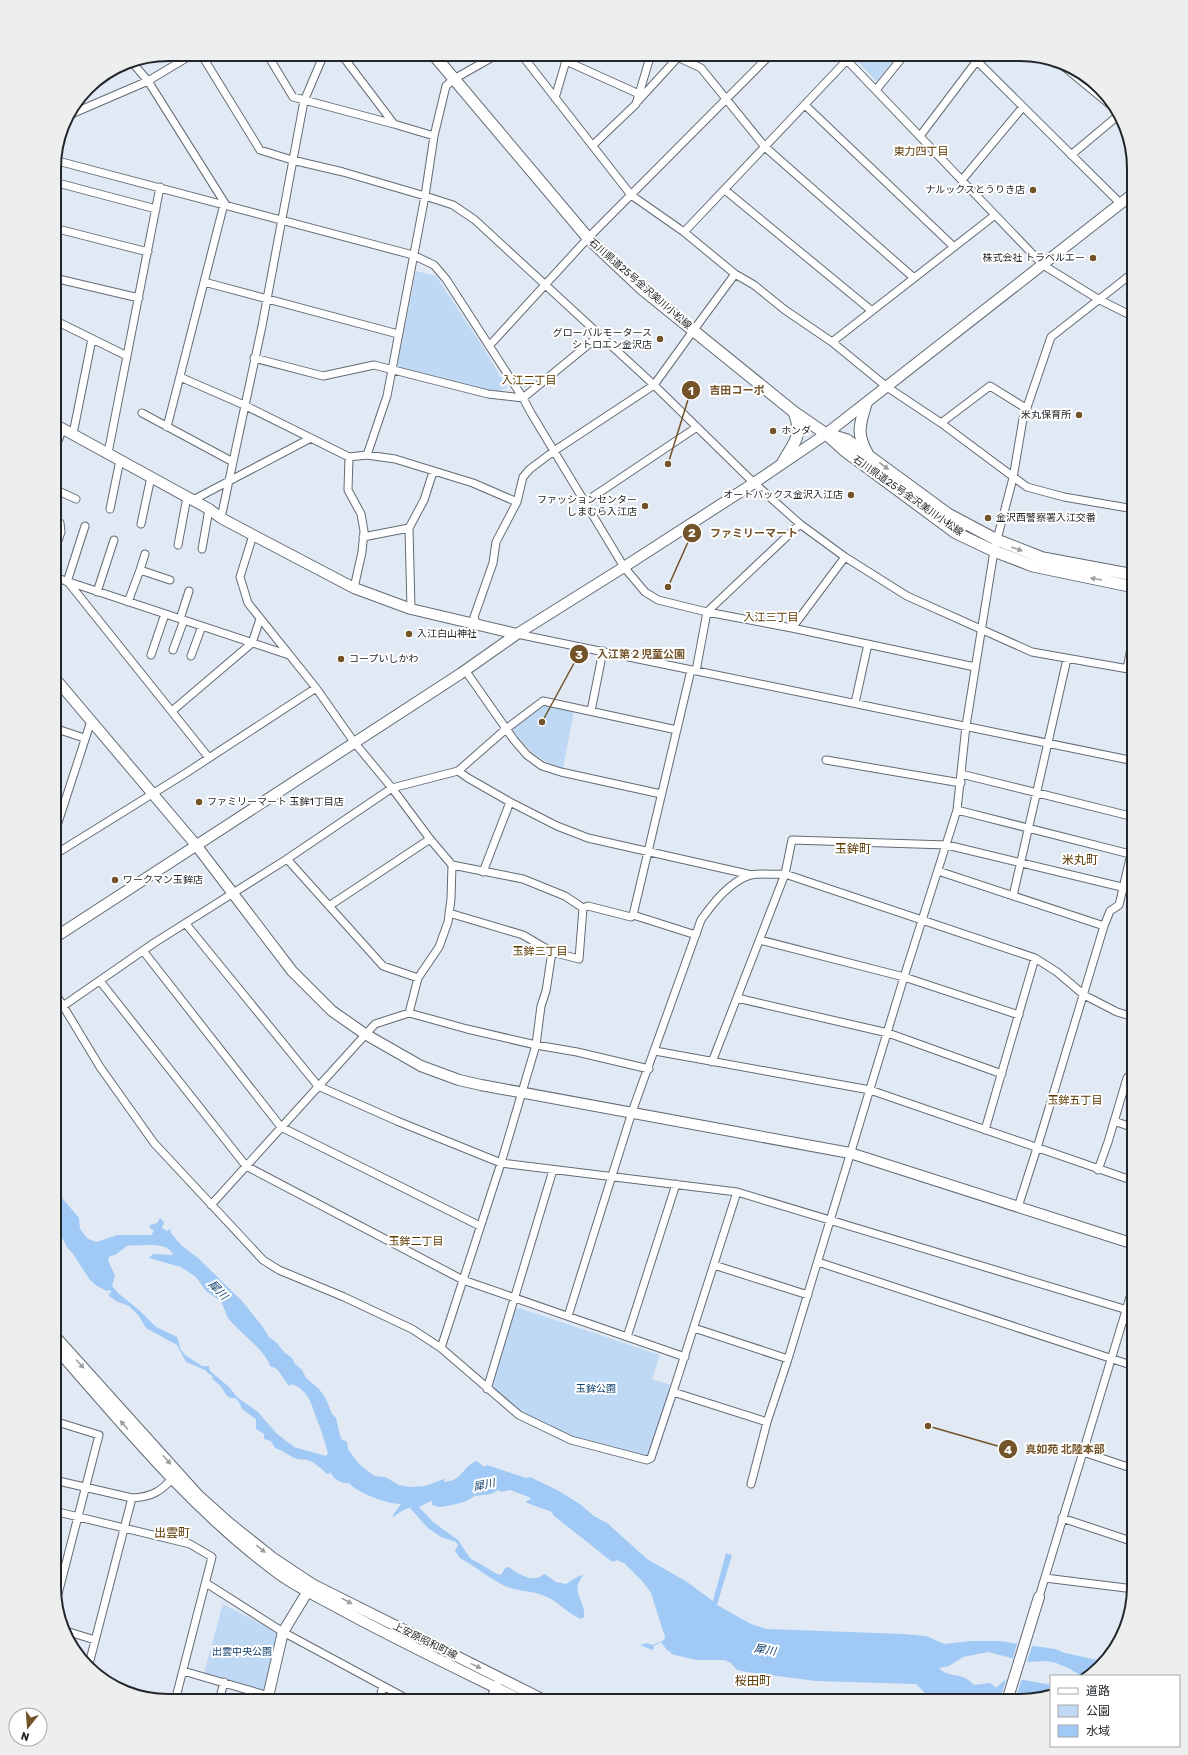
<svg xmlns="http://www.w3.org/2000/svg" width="1188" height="1755" font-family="Rubik,'Noto Sans JP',sans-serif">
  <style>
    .green { fill: #bfd8f3 }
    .water { fill: #a0c9f5; fill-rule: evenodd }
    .pier { fill: #e0e9f4 }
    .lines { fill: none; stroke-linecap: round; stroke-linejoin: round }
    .street-casing { stroke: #636b75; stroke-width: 9 }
    .secondary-casing { stroke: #636b75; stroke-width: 12 }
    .primary-casing { stroke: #636b75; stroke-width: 13 }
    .street { stroke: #fff; stroke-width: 7 }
    .secondary { stroke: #fff; stroke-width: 10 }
    .primary { stroke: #fff; stroke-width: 11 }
    .oneway { fill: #9c9ea0 }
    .poi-dot { fill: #735329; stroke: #fff; stroke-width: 1.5 }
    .labels { text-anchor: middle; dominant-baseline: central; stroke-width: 4; stroke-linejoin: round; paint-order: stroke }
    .poi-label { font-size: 10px; fill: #23272b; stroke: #fff; text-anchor: end }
    .street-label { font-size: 10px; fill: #23272b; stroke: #fff }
    .park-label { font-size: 10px; fill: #0c3e6c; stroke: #fff }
    .neighbourhood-label { font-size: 11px; fill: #5b3801; stroke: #fff }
    .water-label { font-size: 11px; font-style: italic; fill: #0a3d6b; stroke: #fff }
    .quarter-label { font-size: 12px; fill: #5b3801; stroke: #fff }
    .rim { fill: none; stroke: #23272b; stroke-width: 2 }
    .leader { fill: none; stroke: #735329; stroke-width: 1.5 }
    .callout-dot { fill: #735329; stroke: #fff; stroke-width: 1.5 }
    .mark-label { font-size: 12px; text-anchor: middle; font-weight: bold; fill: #fff }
    .callout-label { font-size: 11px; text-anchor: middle; font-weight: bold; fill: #735329; stroke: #fff; stroke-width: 4; stroke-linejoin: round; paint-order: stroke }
  </style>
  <rect width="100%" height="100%" fill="#e0e9f4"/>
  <path class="green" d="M851,54H898L877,82Z
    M416,271L436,276L485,350L507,388L496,392L397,367Z
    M541,705L574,711L563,768C539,761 529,750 513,732L514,728Z
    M1134,859V888L1128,886L1127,884Z
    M519,1308L660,1355L652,1379L671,1385L649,1455L644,1457L572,1437L521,1414L491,1388L515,1310Z
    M223,1604L278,1633L264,1690L204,1673Z"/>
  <path class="water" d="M54,1160L62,1182L60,1189L63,1199L79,1218L80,1229L88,1239L97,1242L117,1235H151L154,1231L150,1228V1225L157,1223L160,1218L164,1222L162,1228L167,1231L170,1229L171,1233L181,1245L198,1258L242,1301L262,1326L269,1337L277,1343L284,1352L292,1358L295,1364L302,1370L306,1378L319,1389L326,1399L332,1414L336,1418L341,1439L347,1442L348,1449L358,1463L374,1476L385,1477L399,1485L410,1487L425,1486L444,1479L445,1482C465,1479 462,1466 477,1461L484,1467L487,1465L526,1478L530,1477L557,1490L580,1504L594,1516L607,1523L647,1559L687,1582L713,1601L726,1553L732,1555L717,1605L751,1624L766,1629L904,1634L926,1636L944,1644L972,1641H999L1055,1649L1065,1653L1102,1661L1087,1676H1082L1068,1668L1056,1663L1047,1661L1027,1662L988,1652L963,1657L949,1666L939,1668C945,1676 959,1674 967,1679C970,1681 972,1684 975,1685L990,1683L996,1688L1006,1679L1024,1680L1051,1685V1693L1020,1701H990L929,1697L916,1684L816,1681L747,1672L737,1670L731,1663L724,1660H696L671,1654V1652L667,1650L661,1642L654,1646L653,1650L640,1645L647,1643L653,1645L664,1640L665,1637L651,1593L643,1582L624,1563L617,1560L613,1562L611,1561L553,1515L552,1512L527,1503L525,1502L531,1499L529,1497L510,1490L501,1492L498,1490L491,1494L475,1496L464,1502L452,1505L440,1507L432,1505V1502L431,1501L419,1507L433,1522L458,1540L470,1558L497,1574L501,1575L505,1568L508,1567C515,1571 527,1580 536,1578C540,1578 541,1575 545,1574L556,1582L566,1584L579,1576L583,1575C582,1578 579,1581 578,1584C575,1595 586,1605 584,1617L581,1619C568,1614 560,1603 547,1597C533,1590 519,1592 505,1586C490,1579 475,1566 460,1558L455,1551L458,1545L456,1542L441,1537L428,1528L410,1508L405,1509L393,1517V1515L401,1504C388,1504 357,1493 349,1483C342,1484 333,1479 331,1473L327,1474C323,1470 313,1461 307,1460C304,1459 300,1460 297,1459C289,1456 284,1451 275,1448L271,1441L264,1439V1434L256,1429V1419L242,1409L239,1402L235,1398C226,1399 226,1394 222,1388C220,1385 215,1381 212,1379L213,1376L207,1373V1371L186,1362L177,1345L146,1328L139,1316L129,1306L116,1301L109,1296V1293L112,1292L109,1290L107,1291L97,1286L90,1280L73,1254L67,1247L58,1230L54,1227ZM128,1245C141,1247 168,1240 173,1255L153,1254L149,1258L181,1267L196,1277L206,1291L221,1301L228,1318C238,1331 267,1352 270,1366L277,1369L289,1386L292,1384C310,1391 312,1407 318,1422C322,1433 325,1442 328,1453L326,1456L294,1447L276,1433L258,1412L237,1397L229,1387L210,1371L209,1366H202L185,1355L181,1350L177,1337L156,1327L139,1310L118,1293L112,1286L115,1276L108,1260L110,1256L115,1255Z"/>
  <path class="pier" d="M1018,1641L1033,1644L1026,1664L1012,1661Z
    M1007,1677L1022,1678L1015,1701H999Z"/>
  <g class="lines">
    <defs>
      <path id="street" d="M201,54L260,150L292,160L343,172L425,196L453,205L475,220L654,385L754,483L800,524L845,557L907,596L1032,652L1134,670
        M267,54L293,97L394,124
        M341,54L394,124L434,136
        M521,54L631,195L684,232L735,274L754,285L785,310L832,342L887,387L941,423L1027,487L1064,497L1134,509
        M671,54L701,68L765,147L914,278
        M841,54L1043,265L1098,299L1134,317
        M131,61L148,81L226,205
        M566,61L639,94
        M977,61L1121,204
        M1062,65L1119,112
        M876,90L905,54
        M555,98L568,54
        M638,101L681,54
        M805,105L954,247
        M69,115L148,81L193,54
        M920,136L982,54
        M593,145L636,104L651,54
        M1071,155L1120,114
        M54,160L413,255L434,265L446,279L523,398L531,413L624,567L645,592L658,600L707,612L792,628L975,667
        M962,180L1022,108
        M54,182L156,209
        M725,190L872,311
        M54,228L148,252
        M684,232L847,60
        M54,278L139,298
        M204,282L398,334
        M54,320L127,356
        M832,342L995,215
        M489,346L588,238L771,54
        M254,358L323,376L374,365L488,394L523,398L600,335
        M180,377L244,405L349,457L367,455L395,459L473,483L517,502
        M142,413L233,462
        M941,423L990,386L1027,409
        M167,427L224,204
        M73,434L92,339
        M54,451L63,428
        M108,453L160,187
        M367,455L387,396L425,196L434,136L446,86L454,79L498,54
        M349,457L348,490L361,514L364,531L362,552L354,588
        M54,489L76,499
        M193,500L311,438
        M585,502L697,427
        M110,509L120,460
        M221,518L262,326L304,101L324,54
        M141,524L151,477
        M253,535L240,577L248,603L316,688L354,742L392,788L430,839L452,865L523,879L565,896L583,908L588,906L631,917L633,915L691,670
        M363,537L409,528
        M178,545L187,497
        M202,549L209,509
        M54,552L61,532L60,523
        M140,570L145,554
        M54,577L289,655
        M67,582L85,526
        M68,582L209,758
        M97,592L114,540
        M128,602L140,570L170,580
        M411,609L409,528L424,500L433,472
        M180,619L189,591
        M476,623L474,617L493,563L496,542L517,502L523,477L530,469L554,451L654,385L693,331L735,274
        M792,628L845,557
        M517,634L1134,761
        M173,650L184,620
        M151,655L165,614
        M191,656L202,626
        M1127,669L1134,632
        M465,670L514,740L527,755L542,766L561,772L661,794
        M696,671L707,612L800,524
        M855,703L868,644
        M172,711L252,643L260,619
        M591,711L603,651
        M54,728L84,738
        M826,760L961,783
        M458,771L468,778L510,802L557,826L588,838L752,875
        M961,774L1134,817
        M957,810L1134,855
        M54,835L91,721
        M54,855L186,773L316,688
        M287,859L383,966L418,978
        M938,871L1104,926
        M483,872L510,802
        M1013,896L1067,659
        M329,906L430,839
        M449,913L523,935L552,952L579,959L583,908
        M633,915L696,935
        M186,924L318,1086L397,1121L501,1163L737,1192L1134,1312
        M54,927L60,934
        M760,940L904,977L1019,1015
        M144,952L281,1127L480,1226
        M100,981L246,1166L463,1280L685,1357
        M54,991L100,1067L154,1143L263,1260L279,1270L344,1297L412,1329L441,1348L519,1415L571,1440L647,1460L651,1458L673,1392L767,1422L788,1359L904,977L957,810L966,726L994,551L1013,478L1023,419L1051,337L1134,272
        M737,998L888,1033L1002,1074
        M63,1006L154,943L287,859L392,788L458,771L506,729L543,701L677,730
        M409,1013L418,978L439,947L448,922L451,899L452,865
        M655,1051L870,1090L1134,1181
        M712,1062L785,874L792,840L947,845L1134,890
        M1114,1121L1134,1128
        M985,1130L1035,958
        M1098,1170L1108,1142L1127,1078L1133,1072L1134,1068
        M211,1205L375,1024L409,1013L467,1029L536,1045L577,1052L649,1069
        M1018,1207L1037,1148L1104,926L1110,911L1119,905L1131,854L1134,850
        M818,1262L1134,1366
        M714,1265L808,1295
        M568,1316L632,1112L701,920C713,903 730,881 751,875C761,873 775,875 785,874L1035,958L1057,972L1084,995L1117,1012L1134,1017
        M694,1328L788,1359
        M627,1337L676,1184
        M441,1348L501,1163L536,1045L541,1006L546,991L552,952
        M487,1389L553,1170
        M673,1392L737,1192
        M54,1421L99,1435L57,1598
        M1083,1452L1134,1469
        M54,1480L132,1498
        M751,1484L767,1422
        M54,1511L190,1544L212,1557L175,1701
        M1062,1518L1134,1542
        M1045,1578L1134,1589
        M206,1583L283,1632L411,1701
        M1039,1597L1134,1284
        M66,1631L95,1640
        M89,1664L132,1498C153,1497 161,1491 175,1476
        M183,1671L286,1701
        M219,1701L224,1682
        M379,1701L383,1686
        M489,1701L500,1678"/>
      <path id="secondary" d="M54,424L209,509L221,518L253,535L354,588L411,609L517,634
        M54,677L196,845L292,971L332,1011L365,1034L421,1066L459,1080L481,1085L850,1153L1134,1244
        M54,938L460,674L517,634L624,567L754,483L826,434L1134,193
        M54,1335L199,1496L228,1522L273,1558L312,1584L546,1701
        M54,1346C125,1427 192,1510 279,1574C298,1588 321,1598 342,1610C401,1642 462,1671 523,1701
        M267,1701L283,1632L311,1586
        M1007,1701L1039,1597"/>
      <path id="primary" d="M433,54L588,238L642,289L794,412L826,434L845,451L956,533L994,551L1033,566L1134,587
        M866,404C860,424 856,433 867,453
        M828,434L847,440L948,514L997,540L1043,558L1134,575
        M783,462C795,441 803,436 794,412"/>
    </defs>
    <use href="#street" class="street-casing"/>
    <use href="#secondary" class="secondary-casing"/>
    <use href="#primary" class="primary-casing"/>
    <use href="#street" class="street"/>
    <use href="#secondary" class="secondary"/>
    <use href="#primary" class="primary"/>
  </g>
  <defs><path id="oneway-solid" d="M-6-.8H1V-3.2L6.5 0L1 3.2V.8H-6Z"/></defs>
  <g class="oneway">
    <use href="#oneway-solid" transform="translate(884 466) rotate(37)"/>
    <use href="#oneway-solid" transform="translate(1017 549) rotate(20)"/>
    <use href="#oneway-solid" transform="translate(1096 579) rotate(-170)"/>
    <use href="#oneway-solid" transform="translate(80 1364) rotate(48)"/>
    <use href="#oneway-solid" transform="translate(124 1425) rotate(-131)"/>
    <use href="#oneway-solid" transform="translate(167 1460) rotate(48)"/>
    <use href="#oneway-solid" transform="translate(261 1549) rotate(39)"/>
    <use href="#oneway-solid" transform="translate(347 1601) rotate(29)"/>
    <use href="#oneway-solid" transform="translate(476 1666) rotate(26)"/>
  </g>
  <g class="poi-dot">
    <circle cx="1033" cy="190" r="4"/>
    <circle cx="1093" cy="258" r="4"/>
    <circle cx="660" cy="339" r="4"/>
    <circle cx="1079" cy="415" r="4"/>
    <circle cx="773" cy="431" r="4"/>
    <circle cx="851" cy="495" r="4"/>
    <circle cx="645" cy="506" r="4"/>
    <circle cx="988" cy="518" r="4"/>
    <circle cx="409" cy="634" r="4"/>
    <circle cx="341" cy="659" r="4"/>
    <circle cx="199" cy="802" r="4"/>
    <circle cx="115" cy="880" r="4"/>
  </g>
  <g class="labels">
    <g class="poi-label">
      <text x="1025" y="190">ナルックスとうりき店</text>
      <text x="1085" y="258">株式会社 トラベルエー</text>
      <text x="652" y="333">グローバルモータース<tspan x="652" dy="12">シトロエン金沢店</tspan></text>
      <text x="1071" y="415">米丸保育所</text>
      <text x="781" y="431" text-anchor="start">ホンダ</text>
      <text x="843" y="495">オートバックス金沢入江店</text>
      <text x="637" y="500">ファッションセンター<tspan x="637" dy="12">しまむら入江店</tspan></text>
      <text x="996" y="518" text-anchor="start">金沢西警察署入江交番</text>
      <text x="417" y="634" text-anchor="start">入江白山神社</text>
      <text x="349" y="659" text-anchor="start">コープいしかわ</text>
      <text x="207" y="802" text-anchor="start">ファミリーマート 玉鉾1丁目店</text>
      <text x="123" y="880" text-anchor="start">ワークマン玉鉾店</text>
    </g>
    <g class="street-label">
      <text transform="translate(640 284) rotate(41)">石川県道25号金沢美川小松線</text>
      <text transform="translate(908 496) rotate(35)">石川県道25号金沢美川小松線</text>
      <text transform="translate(425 1641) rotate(26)">上安原昭和町線</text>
    </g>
    <g class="park-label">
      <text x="596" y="1389">玉鉾公園</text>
      <text x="242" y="1652">出雲中央公園</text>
    </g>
    <g class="neighbourhood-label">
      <text x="921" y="151">東力四丁目</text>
      <text x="529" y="380">入江二丁目</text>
      <text x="771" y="617">入江三丁目</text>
      <text x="540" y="951">玉鉾三丁目</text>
      <text x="1075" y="1100">玉鉾五丁目</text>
      <text x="416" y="1241">玉鉾二丁目</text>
    </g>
    <g class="water-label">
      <text transform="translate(218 1290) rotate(46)">犀川</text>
      <text transform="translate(484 1485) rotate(-12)">犀川</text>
      <text transform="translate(765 1650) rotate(9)">犀川</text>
    </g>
    <g class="quarter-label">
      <text x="853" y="849">玉鉾町</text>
      <text x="1080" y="860">米丸町</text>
      <text x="172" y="1533">出雲町</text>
      <text x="753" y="1681">桜田町</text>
    </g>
  </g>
  <path d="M0 0H1188V1755H0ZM168 61H1020A107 107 0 0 1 1127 168V1587A107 107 0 0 1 1020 1694H168A107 107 0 0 1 61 1587V168A107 107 0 0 1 168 61Z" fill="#edeeee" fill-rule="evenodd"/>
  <path class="rim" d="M168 61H1020A107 107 0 0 1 1127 168V1587A107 107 0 0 1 1020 1694H168A107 107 0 0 1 61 1587V168A107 107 0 0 1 168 61Z"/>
  <path class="leader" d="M668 464L691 390M668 587L692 533M542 722L579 654M928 1426L1008 1449"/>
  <g class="callout-dot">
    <circle cx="668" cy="464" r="4"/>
    <circle cx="668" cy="587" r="4"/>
    <circle cx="542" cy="722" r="4"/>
    <circle cx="928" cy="1426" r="4"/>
    <circle cx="691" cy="390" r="10"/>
    <circle cx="692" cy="533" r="10"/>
    <circle cx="579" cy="654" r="10"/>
    <circle cx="1008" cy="1449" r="10"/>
  </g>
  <g class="mark-label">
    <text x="691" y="395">1</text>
    <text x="692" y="537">2</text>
    <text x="579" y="659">3</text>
    <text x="1008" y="1454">4</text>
  </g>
  <g class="callout-label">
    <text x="737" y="394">吉田コーポ</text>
    <text x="754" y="537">ファミリーマート</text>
    <text x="641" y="658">入江第２児童公園</text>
    <text x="1065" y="1453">真如苑 北陸本部</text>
  </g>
  <rect x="1050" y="1675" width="130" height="72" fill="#ffffff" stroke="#a7a9aa"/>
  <rect x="1058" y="1688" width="20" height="6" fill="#ffffff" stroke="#a7a9aa"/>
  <text x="1086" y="1695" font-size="12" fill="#23272b">道路</text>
  <rect x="1058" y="1705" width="20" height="12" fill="#bfd8f3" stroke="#a7a9aa"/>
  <text x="1086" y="1715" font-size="12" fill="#23272b">公園</text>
  <rect x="1058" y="1725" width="20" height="12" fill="#a0c9f5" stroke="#a7a9aa"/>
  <text x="1086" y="1735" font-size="12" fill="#23272b">水域</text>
  <g transform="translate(28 1727) rotate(197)"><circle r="19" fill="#ffffff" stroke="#a7a9aa"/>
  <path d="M0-3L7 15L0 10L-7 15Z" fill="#735329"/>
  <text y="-6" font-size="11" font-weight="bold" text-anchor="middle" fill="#23272b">N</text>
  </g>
</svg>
